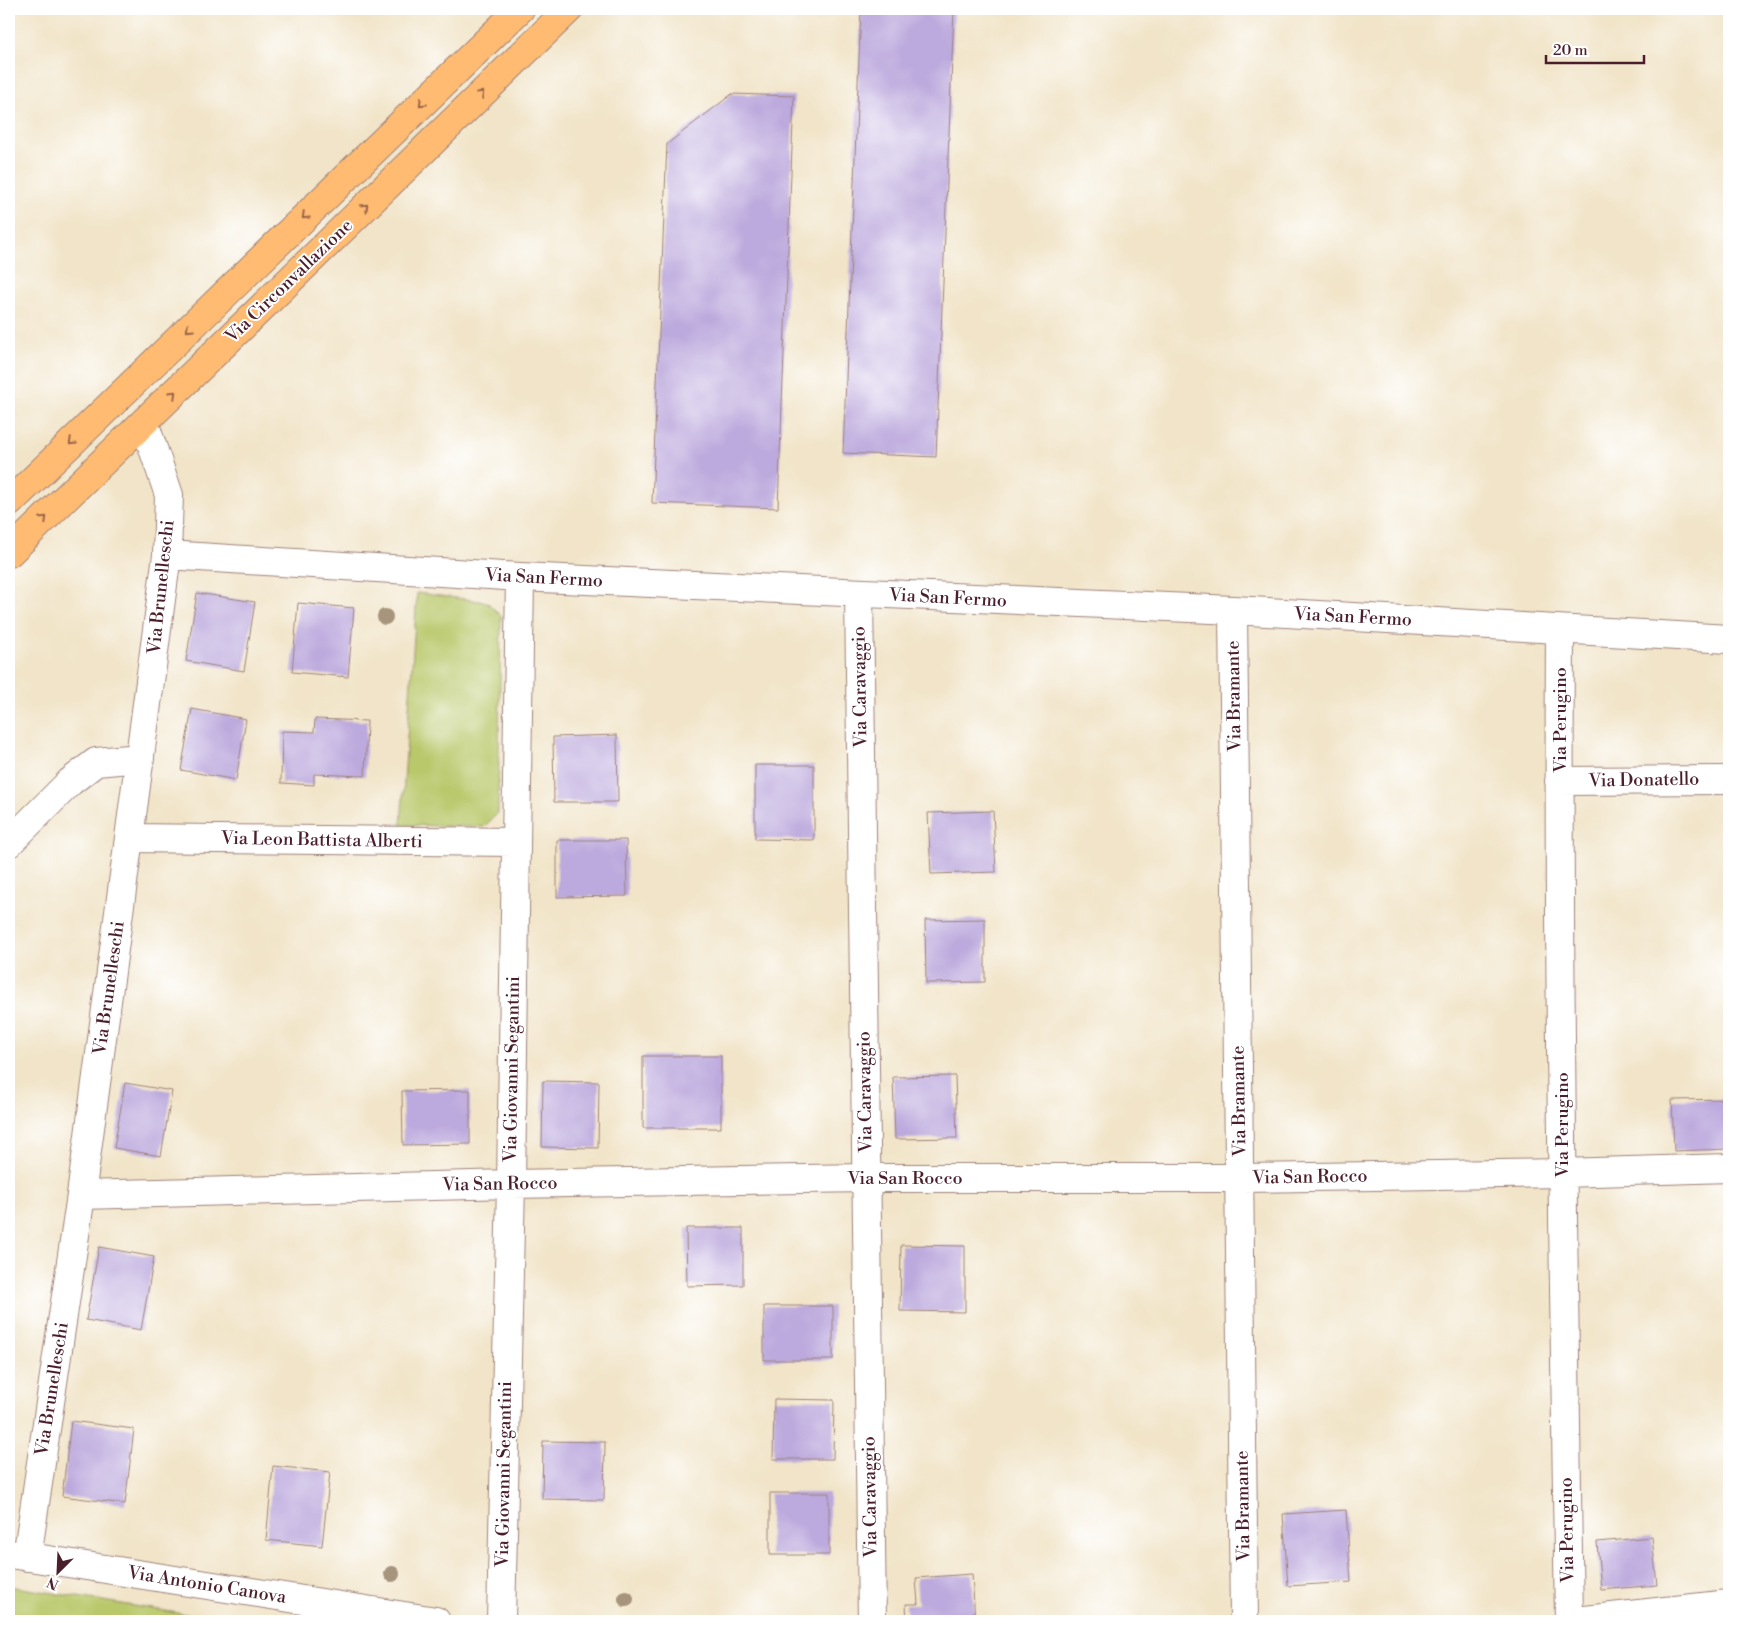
<svg xmlns="http://www.w3.org/2000/svg" width="1738" height="1630" font-family="'Libre Bodoni',serif">
  <style>
    .green { fill: #b9c86a; stroke: #82744a }
    .building { fill: #bca9dd }
    .lines { fill: none; stroke-linecap: round; stroke-linejoin: round }
    .minor-casing { stroke: #9e827a; stroke-width: 30 }
    .major-casing { stroke: #9e827a; stroke-width: 30 }
    .minor { stroke: #fff; stroke-width: 28 }
    .major { stroke: #ffbb71; stroke-width: 28 }
    .tree { fill: #a7947c }
    .oneway { stroke: #9b654a }
    .labels { text-anchor: middle; dominant-baseline: central; stroke-width: 4; stroke-linejoin: round; paint-order: stroke }
    .street-label { font-size: 18px; fill: #4a1f2b; stroke: #fff }
  </style>
  <rect width="100%" height="100%" fill="#fff"/>
  <filter id="ink" filterUnits="userSpaceOnUse"><feTurbulence type="fractalNoise" baseFrequency=".02" numOctaves="2"/><feDisplacementMap in="SourceGraphic" scale="10" xChannelSelector="R" yChannelSelector="G"/><feConvolveMatrix kernelMatrix="1 2 1 2 8 2 1 2 1" color-interpolation-filters="sRGB"/></filter>
  <filter id="wash" filterUnits="userSpaceOnUse"><feTurbulence type="fractalNoise" baseFrequency=".0096" numOctaves="4" result="noise"/><feDisplacementMap in="SourceGraphic" scale="20" xChannelSelector="R" yChannelSelector="G"/><feGaussianBlur stdDeviation="1.12" result="paint"/><feColorMatrix in="noise" values="0 0 0 0 0 0 0 0 0 0 0 0 0 0 0 0 0 1.4 0 .05"/><feComposite in="paint" operator="in"/></filter>
  <g filter="url(#wash)">
    <rect width="100%" height="100%" fill="#f1e4c8"/>
    <path class="green" d="M417,593L487,602L501,616L498,813L484,827L401,825Z
      M9,1586L228,1621H9Z"/>
    <g id="blocks">
      <path class="building" d="M861,9H954L936,457L843,453Z
        M732,94L794,96L778,508L652,503L667,144Z
        M197,593L255,602L244,671L186,661Z
        M298,603L354,608L348,677L292,672Z
        M192,709L246,719L236,780L181,770Z
        M315,719L367,721L365,776L314,774V785L281,783L282,731L314,732Z
        M617,735L618,802H554L553,737Z
        M755,765H814V840L755,839Z
        M993,811L996,872L931,874L928,813Z
        M557,840H626L627,896L557,897Z
        M985,919V982L926,983L925,920Z
        M643,1056H721V1128H643Z
        M955,1076L957,1138L895,1139L893,1077Z
        M543,1081L599,1082L598,1148L542,1147Z
        M125,1083L172,1091L161,1156L114,1148Z
        M470,1090V1144L403,1145L402,1091Z
        M1729,1099V1149L1674,1151L1672,1100Z
        M686,1228H743V1285L687,1286Z
        M901,1245L965,1246V1312L900,1311Z
        M99,1247L154,1257L141,1330L86,1320Z
        M764,1306H833V1360H764Z
        M774,1399L834,1400L833,1459H773Z
        M71,1421L134,1429L125,1504L62,1496Z
        M543,1441L605,1442L604,1500L542,1499Z
        M273,1466L330,1472L322,1546L266,1540Z
        M770,1493H829V1555H770Z
        M1346,1510L1351,1582L1288,1586L1283,1514Z
        M1652,1537L1657,1585L1601,1590L1597,1542Z
        M972,1574L975,1621H907L906,1604H918L916,1578Z"/>
    </g>
  </g>
  <g filter="url(#ink)">
    <use href="#blocks" fill-opacity="0" stroke="#9e827a" stroke-width="1"/>
    <g class="lines">
      <defs>
        <path id="minor" d="M167,555L520,577L1233,610L1729,639
          M859,593L872,1621
          M1233,610L1244,1621
          M1560,630C1558,960 1564,1291 1569,1621
          M1559,781L1729,780
          M129,838L515,842
          M9,843L70,782L96,762L140,758
          M81,1195L511,1184L866,1178H1240L1562,1173L1729,1168
          M10,1554L436,1621
          M27,1557L81,1195L167,555L169,495L144,422
          M501,1621L511,1184L520,577
          M1576,1621L1729,1604"/>
        <path id="major" d="M9,503L520,9
          M9,553L569,9"/>
      </defs>
      <use href="#minor" class="minor-casing"/>
      <use href="#major" class="major-casing"/>
      <use href="#minor" class="minor"/>
      <use href="#major" class="major"/>
    </g>
    <g class="tree">
      <circle cx="385" cy="617" r="8"/>
      <circle cx="392" cy="1574" r="8"/>
      <circle cx="626" cy="1599" r="8"/>
    </g>
    <defs><path id="oneway-chevron" d="M-2-3.5L2.5 0L-2 3.5" fill="none" stroke-width="1.6" stroke-linecap="round" stroke-linejoin="round" transform="scale(1.25)"/></defs>
    <g class="oneway">
      <use href="#oneway-chevron" transform="translate(481 94) rotate(-44)"/>
      <use href="#oneway-chevron" transform="translate(422 103) rotate(136)"/>
      <use href="#oneway-chevron" transform="translate(365 207) rotate(-44)"/>
      <use href="#oneway-chevron" transform="translate(305 216) rotate(136)"/>
      <use href="#oneway-chevron" transform="translate(189 329) rotate(136)"/>
      <use href="#oneway-chevron" transform="translate(173 394) rotate(-44)"/>
      <use href="#oneway-chevron" transform="translate(72 442) rotate(136)"/>
      <use href="#oneway-chevron" transform="translate(44 519) rotate(-44)"/>
    </g>
  </g>
  <g class="labels">
    <g class="street-label">
      <text transform="translate(289 281) rotate(-44)">Via Circonvallazione</text>
      <text transform="translate(544 578) rotate(3)">Via San Fermo</text>
      <text transform="translate(161 587) rotate(-84)">Via Brunelleschi</text>
      <text transform="translate(948 598) rotate(3)">Via San Fermo</text>
      <text transform="translate(1353 617) rotate(3)">Via San Fermo</text>
      <text transform="translate(860 687) rotate(-91)">Via Caravaggio</text>
      <text transform="translate(1234 696) rotate(-91)">Via Bramante</text>
      <text transform="translate(1560 720) rotate(-90)">Via Perugino</text>
      <text transform="translate(1644 780) rotate(-1)">Via Donatello</text>
      <text transform="translate(322 840) rotate(1)">Via Leon Battista Alberti</text>
      <text transform="translate(109 988) rotate(-82)">Via Brunelleschi</text>
      <text transform="translate(512 1069) rotate(-89)">Via Giovanni Segantini</text>
      <text transform="translate(865 1092) rotate(-91)">Via Caravaggio</text>
      <text transform="translate(1239 1101) rotate(-91)">Via Bramante</text>
      <text transform="translate(1562 1125) rotate(-90)">Via Perugino</text>
      <text transform="translate(1310 1177) rotate(-1)">Via San Rocco</text>
      <text x="905" y="1178">Via San Rocco</text>
      <text transform="translate(500 1184) rotate(-1)">Via San Rocco</text>
      <text transform="translate(52 1389) rotate(-81)">Via Brunelleschi</text>
      <text transform="translate(504 1474) rotate(-89)">Via Giovanni Segantini</text>
      <text transform="translate(870 1497) rotate(-91)">Via Caravaggio</text>
      <text transform="translate(1243 1506) rotate(-91)">Via Bramante</text>
      <text transform="translate(1567 1530) rotate(-91)">Via Perugino</text>
      <text transform="translate(207 1585) rotate(9)">Via Antonio Canova</text>
    </g>
  </g>
  <rect width="1738" height="1630" fill="none" stroke="#fff" stroke-width="30"/>
  <g transform="translate(58 1572) rotate(204)" stroke="#ffffff" stroke-width="4" paint-order="stroke">
  <path d="M0-4L9 19L0 12L-9 19Z" fill="#4a1f2b"/>
  <text y="-8" font-size="14" font-weight="bold" text-anchor="middle" fill="#4a1f2b">N</text>
  </g>
  <path d="M1546 55v8h98v-8" fill="none" stroke="#4a1f2b" stroke-width="2.5"/>
  <text x="1553" y="55" font-size="15" fill="#4a1f2b" stroke="#ffffff" stroke-width="4" paint-order="stroke">20 m</text>
</svg>
